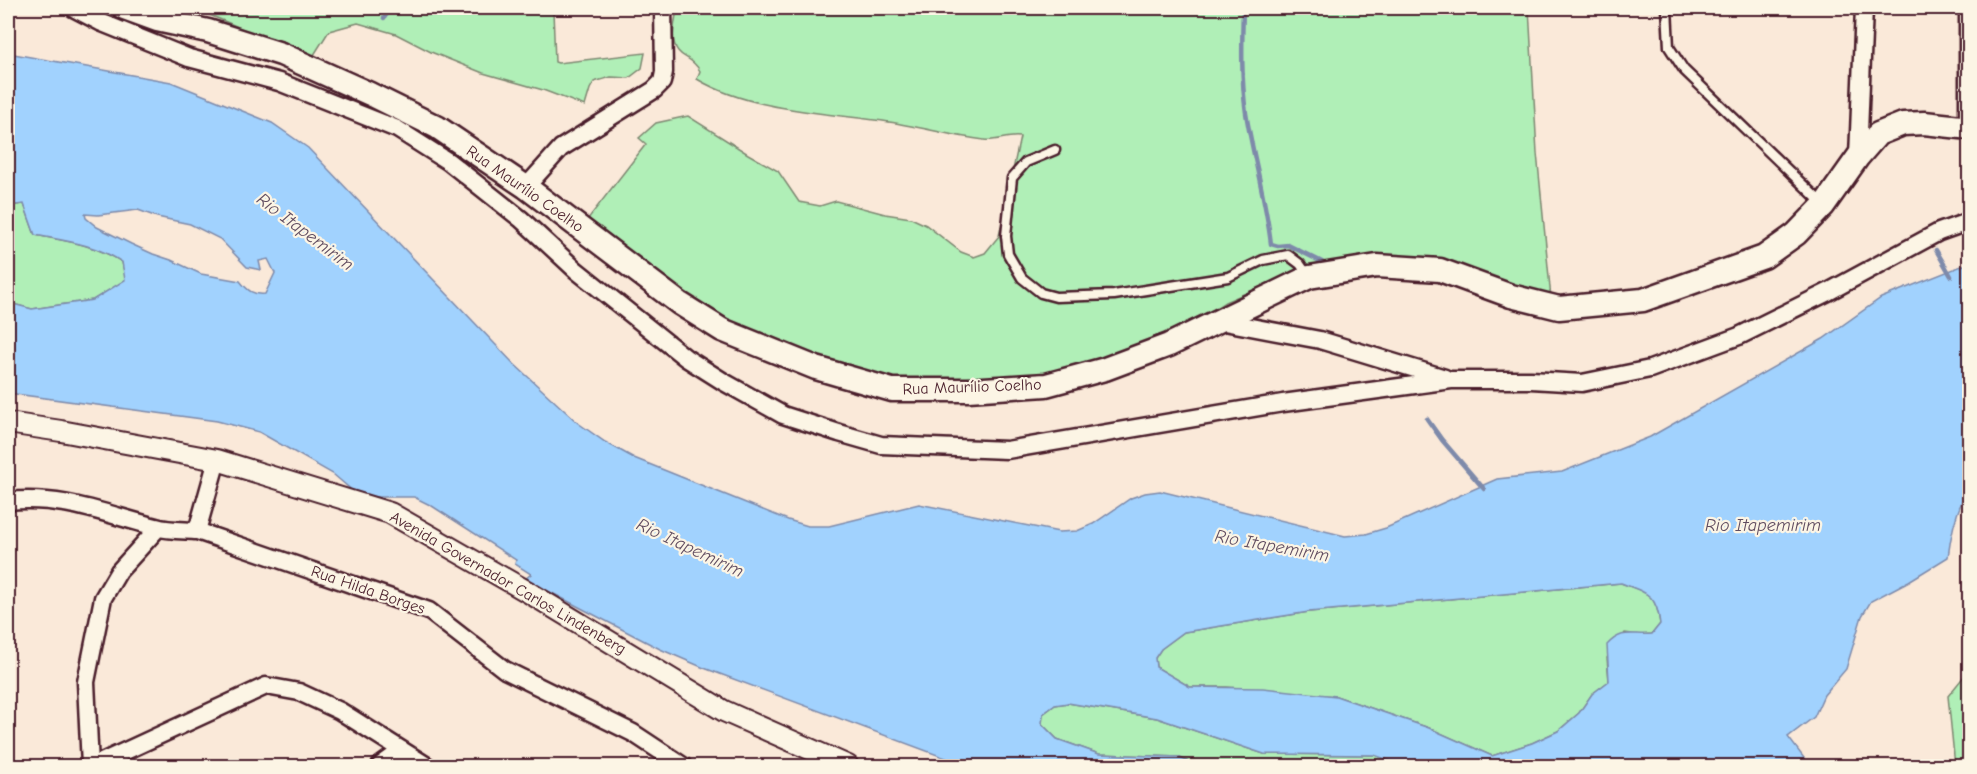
<svg xmlns="http://www.w3.org/2000/svg" width="1977" height="774" font-family="'Comic Neue',sans-serif">
  <style>
    .green { fill: #b0efb7; stroke: #7d8771; stroke-width: 1.5 }
    .water { fill: #a1d2fe; stroke: #7e8aaa; stroke-width: 1.5; fill-rule: evenodd }
    .lines { fill: none; stroke-linecap: round; stroke-linejoin: round }
    .stream { stroke: #7e8aaa; stroke-width: 4.5 }
    .service-casing { stroke: #4a1f2b; stroke-width: 13 }
    .minor-casing { stroke: #4a1f2b; stroke-width: 21 }
    .tertiary-casing { stroke: #4a1f2b; stroke-width: 24 }
    .secondary-casing { stroke: #4a1f2b; stroke-width: 27 }
    .service { stroke: #fcf5e5; stroke-width: 8 }
    .minor { stroke: #fcf5e5; stroke-width: 16 }
    .tertiary { stroke: #fcf5e5; stroke-width: 20 }
    .secondary { stroke: #fcf5e5; stroke-width: 22 }
    .labels { text-anchor: middle; dominant-baseline: central; stroke-width: 4.5; stroke-linejoin: round; paint-order: stroke }
    .street-label { font-size: 16px; fill: #4a1f2b; stroke: #fcf5e5 }
    .water-label { font-size: 18px; font-style: italic; fill: #604c60; stroke: #fcf5e5 }
  </style>
  <rect width="100%" height="100%" fill="#fae9d9"/>
  <filter id="ink" filterUnits="userSpaceOnUse"><feTurbulence type="fractalNoise" baseFrequency=".0167" numOctaves="2"/><feDisplacementMap in="SourceGraphic" scale="12" xChannelSelector="R" yChannelSelector="G"/><feConvolveMatrix kernelMatrix="1 2 1 2 8 2 1 2 1" color-interpolation-filters="sRGB"/></filter>
  <g filter="url(#ink)">
    <path class="green" d="M193,8H574L557,9L553,11L555,62L558,63L645,53L642,68L629,78L611,77L594,82L590,89L585,106L543,90L483,73L431,52L396,34L358,23L329,31L312,58Z
      M677,8H1529L1537,153L1551,298L1517,291L1415,256L1343,261L1300,270L1225,302L1195,322L1164,339L1051,374L908,383L852,369L771,340L707,309L672,286L587,220L646,144L639,138L656,123L688,116L748,154L778,171L799,202L820,206L836,201L885,214L911,218L926,225L961,252L974,257L985,253L999,236L1020,137C1008,135 996,142 984,140C952,136 921,127 889,122C828,113 751,111 697,79L700,71C692,57 684,59 678,51C669,40 676,20 677,8Z
      M24,204L35,235C66,241 94,244 122,262L126,280L93,300L32,309L13,304L8,308V206Z
      M1621,583C1648,593 1657,594 1660,624L1652,634L1640,635L1625,633L1607,658L1609,681L1592,694L1579,713L1558,731L1532,743L1492,756L1429,728L1336,696L1227,687H1190L1156,667L1155,658L1161,649L1184,632L1309,612Z
      M1969,670V766H1955L1948,696Z
      M1068,703L1157,718L1264,754L1375,755L1398,763L1401,766H1197L1178,757L1099,754L1057,739L1042,724L1043,714L1055,705Z"/>
    <path class="water" d="M8,53L171,82L272,123L308,148L513,363L578,423L605,442L634,458L788,520L808,526H829L919,504L1059,532L1077,531L1093,524L1131,498L1145,493L1160,491L1345,536L1366,534L1386,528L1497,479L1562,472L1650,437L1823,339L1881,298L1969,263V488C1956,509 1951,533 1948,557L1909,581L1871,601L1862,616L1846,669L1824,695L1814,717L1788,737L1810,766H1401L1397,763L1374,755L1264,754L1157,718L1068,703L1055,705L1043,714L1042,724L1057,739L1099,754L1178,757L1197,766H967L704,668L660,649L525,579L531,574L515,564L516,560L432,506L414,497H368L354,492L333,474L259,432L217,421L8,393V308L13,304L32,309L93,300L125,280L122,262C95,244 66,241 35,235L24,204L8,206ZM138,210L157,217L190,224L220,239L247,267L261,270L259,261L268,259L275,273L265,294C253,295 248,291 240,281L201,274L171,260L153,254L131,244L97,227L86,218L85,214L98,215ZM1621,583C1647,593 1657,594 1660,624L1652,634C1632,636 1623,628 1607,645L1609,681L1592,694L1579,713L1558,731L1532,743L1492,756L1429,728L1336,696L1263,688L1190,687L1156,667L1155,658L1161,649L1184,632L1309,612Z"/>
    <g class="lines">
      <path class="stream" d="M1243,8C1242,42 1241,79 1246,113C1253,157 1266,200 1271,244L1278,246L1288,245L1322,262
        M384,18L391,8
        M1936,250L1951,276
        M1427,419L1442,440L1484,489"/>
      <defs>
        <path id="service" d="M1667,8L1669,47L1684,70L1824,205
          M1055,150L1026,162L1012,178L1006,236L1008,254L1022,278L1041,293L1056,297L1114,295L1228,277L1263,260L1288,255L1300,264L1309,277"/>
        <path id="minor" d="M73,8L100,22L189,58L279,82L397,129L449,162L521,219L576,270L686,358L724,382L783,415L839,433L881,445L1007,450L1283,403L1451,380H1531L1582,383L1650,369L1739,336L1828,292L1939,232L1970,221
          M1968,128V8
          M1858,157L1864,8
          M526,187L561,148L654,90L662,82L664,72L663,8
          M1219,321L1320,340L1445,378
          M8,501C61,495 105,514 156,527C169,531 184,530 197,531L429,611L505,670L633,733L683,766
          M197,531L217,460
          M90,766L86,682L103,598L119,571L158,528
          M93,766L266,686L299,692L340,711L427,766
          M380,766L402,750"/>
        <path id="tertiary" d="M8,423L61,431L217,460L390,513L528,592L724,711L848,766"/>
        <path id="secondary" d="M124,8L157,20L208,31L281,54L370,94L437,127L526,187L679,303L722,330L816,368L892,390H968L1046,385L1105,369L1169,345L1309,277L1377,266L1440,270L1511,296L1559,308L1643,300L1764,257L1796,234L1824,205L1858,157L1878,134L1903,124L1924,123L1970,128"/>
      </defs>
      <use href="#service" class="service-casing"/>
      <use href="#minor" class="minor-casing"/>
      <use href="#tertiary" class="tertiary-casing"/>
      <use href="#secondary" class="secondary-casing"/>
      <use href="#service" class="service"/>
      <use href="#minor" class="minor"/>
      <use href="#tertiary" class="tertiary"/>
      <use href="#secondary" class="secondary"/>
    </g>
  </g>
  <g class="labels">
    <g class="street-label">
      <text transform="translate(525 189) rotate(35)">Rua Maurílio Coelho</text>
      <text transform="translate(972 387) rotate(-2)">Rua Maurílio Coelho</text>
      <text transform="translate(508 583) rotate(30)">Avenida Governador Carlos Lindenberg</text>
      <text transform="translate(368 590) rotate(19)">Rua Hilda Borges</text>
    </g>
    <g class="water-label">
      <text transform="translate(305 232) rotate(37)">Rio Itapemirim</text>
      <text x="1763" y="525">Rio Itapemirim</text>
      <text transform="translate(1272 546) rotate(10)">Rio Itapemirim</text>
      <text transform="translate(690 548) rotate(25)">Rio Itapemirim</text>
    </g>
  </g>
  <rect width="1977" height="774" fill="none" stroke="#fcf5e5" stroke-width="30"/>
  <rect x="15" y="15" width="1947" height="744" fill="none" stroke="#4a1f2b" stroke-width="2" filter="url(#ink)"/>
</svg>
